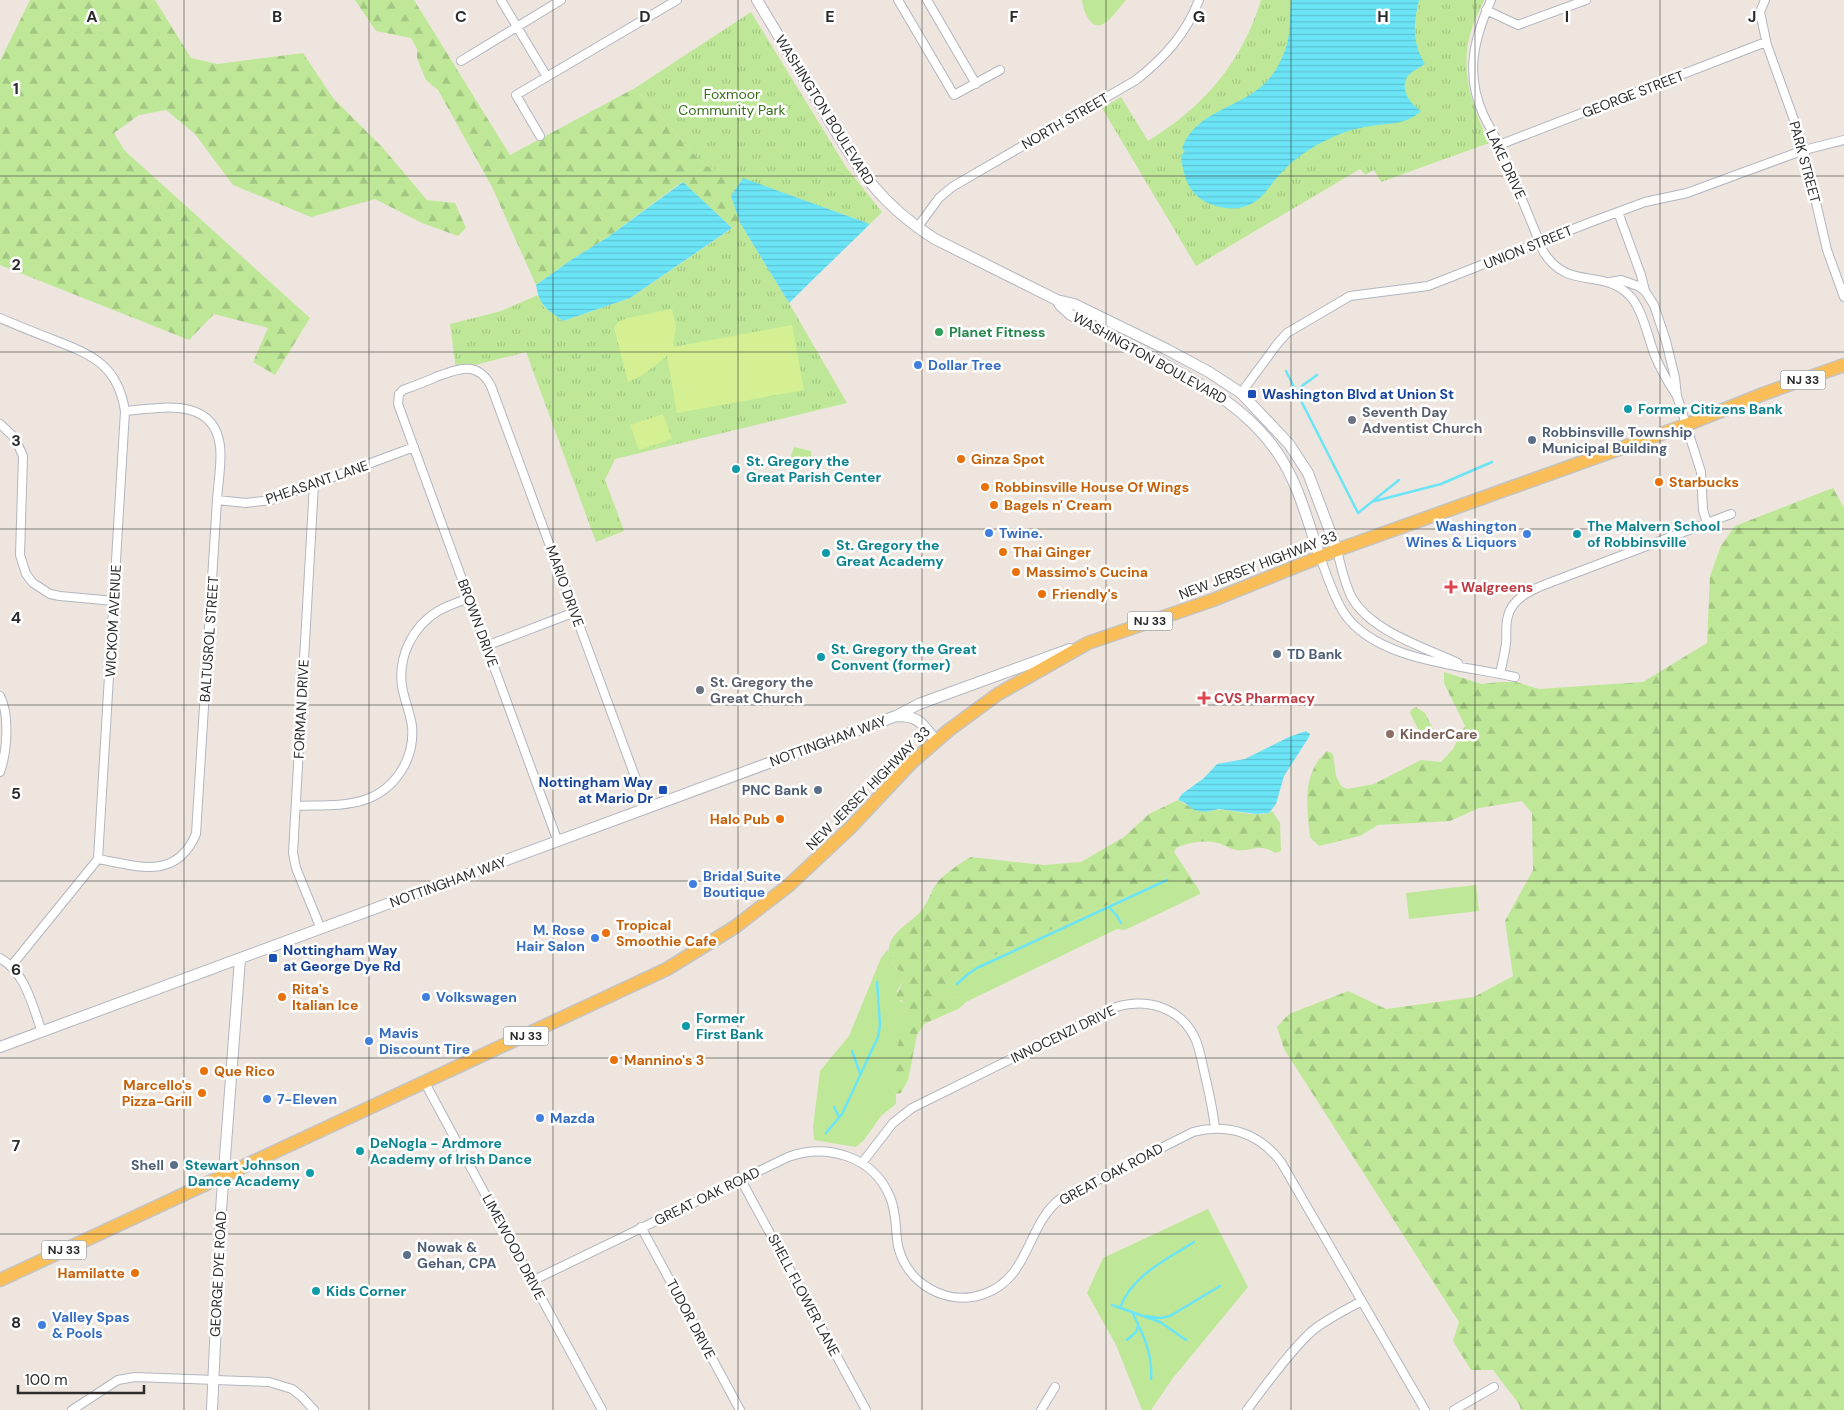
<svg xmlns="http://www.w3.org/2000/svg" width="1844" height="1410" font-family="'DM Sans',sans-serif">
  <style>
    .grass { fill: #bee897 }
    .forest { fill: url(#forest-firs) }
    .park { fill: url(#park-tufts) }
    .pitch { fill: #d5f093 }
    .water { fill: url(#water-rules) }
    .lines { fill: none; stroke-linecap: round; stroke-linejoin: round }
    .stream { stroke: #6be4f6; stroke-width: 2.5 }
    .minor-casing { stroke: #b2b6c0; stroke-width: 10 }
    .tertiary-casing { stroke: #b2b6c0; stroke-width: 12 }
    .primary-casing { stroke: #c4c4c4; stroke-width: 15 }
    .minor { stroke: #fff; stroke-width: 8 }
    .tertiary { stroke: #fff; stroke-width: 10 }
    .primary { stroke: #f9be58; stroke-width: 12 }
    .grid { fill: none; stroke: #2c2c2c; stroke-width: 1; stroke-opacity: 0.55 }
    .leisure-dot { fill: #2e9e5b; stroke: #fff; stroke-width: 2 }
    .shop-dot { fill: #3f7fe0; stroke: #fff; stroke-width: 2 }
    .transit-dot { fill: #1a4fb4; stroke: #fff; stroke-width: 2 }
    .culture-dot { fill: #0f9aa8; stroke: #fff; stroke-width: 2 }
    .worship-dot { fill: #6b7280; stroke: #fff; stroke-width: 2 }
    .service-dot { fill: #5c6f8a; stroke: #fff; stroke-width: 2 }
    .food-dot { fill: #e8710a; stroke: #fff; stroke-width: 2 }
    .health-dot { fill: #e0444e; stroke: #fff; stroke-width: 2 }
    .education-dot { fill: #8d6e63; stroke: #fff; stroke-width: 2 }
    .labels { text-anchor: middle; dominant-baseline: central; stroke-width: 5; stroke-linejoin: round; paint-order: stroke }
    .shield { fill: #fff; stroke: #6b6b6b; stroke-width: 1 }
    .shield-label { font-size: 12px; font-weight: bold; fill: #2c2c2c }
    .park-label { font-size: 14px; fill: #356f16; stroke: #fff }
    .street-label { font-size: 14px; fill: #2c2c2c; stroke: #fff }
    .leisure-label { font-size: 14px; font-weight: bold; fill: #27864d; stroke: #fff; text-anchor: start }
    .shop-label { font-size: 14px; font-weight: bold; fill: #366cbe; stroke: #fff; text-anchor: start }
    .transit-label { font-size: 14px; font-weight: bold; fill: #164399; stroke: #fff; text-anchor: start }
    .culture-label { font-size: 14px; font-weight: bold; fill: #0d838f; stroke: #fff; text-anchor: start }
    .worship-label { font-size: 14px; font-weight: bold; fill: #5b616d; stroke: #fff; text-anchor: start }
    .service-label { font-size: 14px; font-weight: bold; fill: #4e5e75; stroke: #fff; text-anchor: start }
    .food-label { font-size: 14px; font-weight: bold; fill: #c56008; stroke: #fff; text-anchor: start }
    .health-label { font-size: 14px; font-weight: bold; fill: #be3a42; stroke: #fff; text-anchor: start }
    .education-label { font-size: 14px; font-weight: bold; fill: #785e54; stroke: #fff; text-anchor: start }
    .grid-label { font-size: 16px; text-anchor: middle; font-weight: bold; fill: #2c2c2c; stroke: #fff; stroke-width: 5; stroke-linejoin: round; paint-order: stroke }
  </style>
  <defs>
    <pattern id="forest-firs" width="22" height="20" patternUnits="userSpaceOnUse" patternTransform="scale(1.25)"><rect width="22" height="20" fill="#bee897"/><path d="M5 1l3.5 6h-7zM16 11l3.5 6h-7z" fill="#a3c782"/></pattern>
    <pattern id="park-tufts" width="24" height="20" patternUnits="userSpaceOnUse" patternTransform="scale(1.25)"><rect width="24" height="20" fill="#bee897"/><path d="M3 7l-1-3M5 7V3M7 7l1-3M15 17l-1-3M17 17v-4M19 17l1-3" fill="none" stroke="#a3c782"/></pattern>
    <pattern id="water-rules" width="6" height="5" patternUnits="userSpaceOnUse" patternTransform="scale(1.25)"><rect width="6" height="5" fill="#6be4f6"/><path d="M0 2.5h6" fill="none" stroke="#5dc4d3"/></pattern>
  </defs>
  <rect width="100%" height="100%" fill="#eee5de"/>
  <path class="grass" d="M1082,0H1126C1119,7 1112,20 1103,24C1090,31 1083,9 1082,0Z
    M1164,873L1199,890L1200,894L1125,930L1117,929L966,1002L963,1005L960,999L950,996L947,982L965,968L1125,897L1148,879Z
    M1476,885L1479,911L1409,919L1406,893Z
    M888,949C890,961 892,967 903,973V981L897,991L900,1001L905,1003L907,1008L891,1089L896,1094V1104L881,1116L864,1140L856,1147L814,1140L813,1127L820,1071L849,1036L881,958Z
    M1208,1209L1248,1287L1173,1378L1151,1410H1142L1116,1345L1087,1293L1103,1258Z"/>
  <path class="forest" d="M30,0H155L191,58L217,64L303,53L333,98L382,147L427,200L455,203L466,228L458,236L422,223L375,199L311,217L233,185L195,134L166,110L139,115L114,133L124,150L310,318L275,375L253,362L268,328L214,314L189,340L0,265V61Z
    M355,0H414L510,155L635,88L704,165L743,178L731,196L740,223L732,228L682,182L608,237L571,260L536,285L492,187L438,90L426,80L417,58V49L411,38L376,31Z
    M1833,488L1844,508V1410H1521L1519,1404L1493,1370H1471L1453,1341L1459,1322L1284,1049L1277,1027L1289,1014L1348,991L1386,1009L1474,997L1513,976L1505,921L1533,870L1532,813L1522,801L1479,808L1450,821L1378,825L1360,836L1319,846L1310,837C1307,807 1301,774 1327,751L1333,754L1336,776L1341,786L1347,789L1374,784L1421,760L1441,762L1453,749L1465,726L1444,683V672L1481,684L1500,682H1516L1539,689L1643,682L1707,643L1710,576L1721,546L1735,526Z
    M1178,800C1182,803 1200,812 1206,812C1211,812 1216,809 1222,810C1234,810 1262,819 1272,811L1280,823L1281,851L1275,853C1259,842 1252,852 1237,850C1230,849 1224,845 1218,843C1202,840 1190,842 1176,848L1174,852L1199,890L1164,873L1148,879L1125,897L965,968L947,982L950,996L960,999L963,1005L958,1009L924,1024L917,1035L908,1080L901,1093L896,1094L891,1089V1073L907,1008L905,1003L896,997L903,981V973C895,968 891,964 889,955C886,933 909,925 922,910C927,904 930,894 935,886C941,876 960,863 971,857L1044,865L1081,862L1124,837L1149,814Z"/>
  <path class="park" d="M1261,0H1484C1481,8 1476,16 1473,25C1458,69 1471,103 1489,143L1381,182L1374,170L1365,175L1360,169L1196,266L1102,108L1121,97L1148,141C1203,107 1242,63 1261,0Z
    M751,12L846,167L882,212L870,224L704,165L635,88Z
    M740,223L789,303L847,403L615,459L605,480L624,531L596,542L526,352L456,370L450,324L501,311L538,295L543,306L563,321L630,298Z
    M794,447L811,451L812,461L806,464L792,459L791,456Z
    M1416,707L1425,713L1433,729L1423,735H1421L1410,713L1411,710Z"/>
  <path class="pitch" d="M672,309L676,326L673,347L792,325L804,390L677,413L667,356L644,374L628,382L614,328L618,322L627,318Z
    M663,414L672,439L639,450L630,425Z"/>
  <path class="water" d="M1291,0H1419C1413,23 1412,43 1425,64C1419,68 1412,71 1408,76C1399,89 1410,104 1421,111C1406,125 1390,123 1371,126C1357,128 1343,132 1331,138C1312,146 1295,158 1281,173C1274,180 1268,190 1261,197C1246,211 1226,211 1208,203C1188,194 1183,175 1181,155L1185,152L1182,148C1199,103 1256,110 1279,64C1292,40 1289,25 1291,0Z
    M743,178L870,224L789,303L740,223L731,196Z
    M683,182L732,228L630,298L563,321C546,308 540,307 536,285L571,260L608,237Z
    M1306,731L1310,734L1309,737L1284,776L1276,804L1269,813L1256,814L1219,809L1205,812L1194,810L1185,803L1178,800L1182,794L1204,778L1217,764L1245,759L1289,737Z"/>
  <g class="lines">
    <path class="stream" d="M1286,371L1358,513L1399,480
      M1297,392L1302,386L1317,375
      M1375,501L1441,484L1492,462
      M1110,908L1117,916L1121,923
      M957,984L968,974L977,968L1167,880
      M852,1051L860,1073
      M834,1107L839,1117
      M826,1133L842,1114L878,1037L880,1025L877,982
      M1112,1305L1160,1322L1186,1340
      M1120,1308C1132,1275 1166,1260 1194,1242
      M1132,1312C1143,1334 1153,1354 1151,1379
      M1145,1316L1161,1318L1170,1316L1220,1286
      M1127,1340L1136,1332L1138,1326"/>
    <defs>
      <path id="minor" d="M501,0L547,77
        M898,0L954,95L1000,70
        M927,0L976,84
        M1491,0C1474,39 1465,73 1483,114C1489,127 1497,139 1502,152C1516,185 1530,218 1543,251C1567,291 1600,268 1628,294C1642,306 1648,338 1655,356C1661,370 1669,384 1677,396
        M1765,0L1760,12L1767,45L1802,142L1827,250L1844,297
        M1486,10L1518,25L1586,0
        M461,61L561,0
        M540,136L516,95L677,0
        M1499,145L1766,42
        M1618,212L1641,275L1645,291
        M917,228L939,198L952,187L1136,80C1164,58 1186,34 1199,0
        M1611,282L1621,280L1638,286L1645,291L1654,305L1666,341L1675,378L1677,396L1701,472L1703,510L1707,523
        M0,318C18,326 36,333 54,340C93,355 118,366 125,411L98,859L12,965
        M1241,393L1278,343L1287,333L1350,296L1428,286L1591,222L1645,202L1687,193L1804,150L1844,140
        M0,424L15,438L23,456L20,555L26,574L33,583L50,594L60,596L114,601
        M314,484L293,853L296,868L321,929
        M217,500L246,503L271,500L414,447
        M1337,550C1341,566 1344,583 1352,598C1372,632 1424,647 1458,663
        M1320,557C1327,575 1333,596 1344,613C1376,661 1462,665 1515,677
        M486,646L575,612
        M1500,674C1502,664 1505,653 1506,643C1507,634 1505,625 1508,616C1512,598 1533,589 1549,583L1731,514
        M0,696C10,715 7,752 0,772
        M296,806C318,805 343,807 364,800C395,790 415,759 412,726C410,712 404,699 402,686C398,657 412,627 438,611C447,606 458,602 469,598
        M558,842L398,404L399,394L403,390C414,386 425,382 436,377C458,369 477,360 491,386L647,809
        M98,859C137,866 176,881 196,834L217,500C218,483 222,463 220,446C214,396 160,408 125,411
        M0,958C26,973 32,1005 42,1032
        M425,1083L602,1410
        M862,1163L893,1123L912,1108L1116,1007C1147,998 1180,1007 1195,1038C1200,1049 1202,1063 1205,1075C1209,1093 1213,1110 1215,1128
        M741,1180L866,1410
        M641,1227L740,1410
        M532,1281L788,1157C827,1143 873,1156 890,1197C897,1213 895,1229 898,1246C907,1284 947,1307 984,1294C1030,1278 1026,1226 1060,1199L1193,1132C1228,1123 1259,1133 1281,1162L1425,1410
        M72,1410L118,1380L135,1377L269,1382L292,1389L301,1396L314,1410
        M1041,1410L1055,1387
        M1247,1410C1265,1386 1290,1351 1312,1331C1327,1319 1345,1310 1362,1301
        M1454,1410L1494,1387"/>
      <path id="tertiary" d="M757,0C778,35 799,70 820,105C855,163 875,201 935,239L1057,300L1074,304L1166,349L1209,372L1241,393L1289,444L1308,473L1337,550
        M1057,300L1060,305L1071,315C1099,329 1127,344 1155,359C1203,385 1248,408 1279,455C1299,485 1308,523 1320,557
        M897,716C920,716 922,724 936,741
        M0,1047L896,716L919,704L1070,649
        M212,1410L221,1210L240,959"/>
      <path id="primary" d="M0,1280L667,969L735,927L788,886L850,828L911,763L949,730L998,694L1088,643L1213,600L1337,550L1686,425L1763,394L1844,365"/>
    </defs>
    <use href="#minor" class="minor-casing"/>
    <use href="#tertiary" class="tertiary-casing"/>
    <use href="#primary" class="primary-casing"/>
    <use href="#minor" class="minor"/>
    <use href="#tertiary" class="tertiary"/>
    <use href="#primary" class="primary"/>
  </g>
  <path class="grid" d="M184,0V1410M369,0V1410M553,0V1410M738,0V1410M922,0V1410M1106,0V1410M1291,0V1410M1475,0V1410M1660,0V1410M0,176H1844M0,352H1844M0,529H1844M0,705H1844M0,881H1844M0,1058H1844M0,1234H1844"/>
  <circle class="leisure-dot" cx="939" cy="332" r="5"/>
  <g class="shop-dot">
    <circle cx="918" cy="365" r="5"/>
    <circle cx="989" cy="533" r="5"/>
    <circle cx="1527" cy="534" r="5"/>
    <circle cx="693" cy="884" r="5"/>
    <circle cx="595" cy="938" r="5"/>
    <circle cx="426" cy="997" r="5"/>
    <circle cx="369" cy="1041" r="5"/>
    <circle cx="267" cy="1099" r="5"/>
    <circle cx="540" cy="1118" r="5"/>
    <circle cx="42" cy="1325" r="5"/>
  </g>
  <g class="transit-dot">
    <rect x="1247" y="389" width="10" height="10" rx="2.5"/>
    <rect x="658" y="785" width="10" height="10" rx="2.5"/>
    <rect x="268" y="953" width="10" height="10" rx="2.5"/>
  </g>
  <g class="culture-dot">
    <circle cx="1628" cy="409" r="5"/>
    <circle cx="736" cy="469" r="5"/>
    <circle cx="1577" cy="534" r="5"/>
    <circle cx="826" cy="553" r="5"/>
    <circle cx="821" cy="657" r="5"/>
    <circle cx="686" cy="1026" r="5"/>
    <circle cx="360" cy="1151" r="5"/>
    <circle cx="310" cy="1173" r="5"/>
    <circle cx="316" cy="1291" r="5"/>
  </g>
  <g class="worship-dot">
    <circle cx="1352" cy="420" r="5"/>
    <circle cx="700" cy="690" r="5"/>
  </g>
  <g class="service-dot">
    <circle cx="1532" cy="440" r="5"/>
    <circle cx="1277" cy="654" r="5"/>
    <circle cx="818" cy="790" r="5"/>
    <circle cx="174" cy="1165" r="5"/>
    <circle cx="407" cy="1255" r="5"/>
  </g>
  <g class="food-dot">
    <circle cx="961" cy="459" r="5"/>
    <circle cx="1659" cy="482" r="5"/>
    <circle cx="985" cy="487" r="5"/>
    <circle cx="994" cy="505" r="5"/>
    <circle cx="1003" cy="552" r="5"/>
    <circle cx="1016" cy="572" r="5"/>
    <circle cx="1042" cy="594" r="5"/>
    <circle cx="780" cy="819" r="5"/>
    <circle cx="606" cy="933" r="5"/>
    <circle cx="282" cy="997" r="5"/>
    <circle cx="614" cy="1060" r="5"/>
    <circle cx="204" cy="1071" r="5"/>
    <circle cx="202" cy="1093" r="5"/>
    <circle cx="135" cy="1273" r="5"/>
  </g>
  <g class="health-dot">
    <path d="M1448.5 579.5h5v5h5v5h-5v5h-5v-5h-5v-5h5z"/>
    <path d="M1201.5 690.5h5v5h5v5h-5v5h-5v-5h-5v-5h5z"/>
  </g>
  <circle class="education-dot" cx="1390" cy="734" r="5"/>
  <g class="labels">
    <g class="shield">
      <rect x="1780.5" y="370.5" width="45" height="19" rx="4"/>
      <rect x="1127.5" y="611.5" width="45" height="19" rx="4"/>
      <rect x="503.5" y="1026.5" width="45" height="19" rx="4"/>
      <rect x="41.5" y="1240.5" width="45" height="19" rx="4"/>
    </g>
    <g class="shield-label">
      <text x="1803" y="380">NJ 33</text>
      <text x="1150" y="621">NJ 33</text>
      <text x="526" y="1036">NJ 33</text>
      <text x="64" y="1250">NJ 33</text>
    </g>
    <g class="park-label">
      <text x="732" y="94">Foxmoor<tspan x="732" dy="16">Community Park</tspan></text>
    </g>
    <g class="street-label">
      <text transform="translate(1633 94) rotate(-21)">GEORGE STREET</text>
      <text transform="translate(825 110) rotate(58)">WASHINGTON BOULEVARD</text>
      <text transform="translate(1065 121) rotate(-30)">NORTH STREET</text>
      <text transform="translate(1805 162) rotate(75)">PARK STREET</text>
      <text transform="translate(1506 164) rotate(65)">LAKE DRIVE</text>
      <text transform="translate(1528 247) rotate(-22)">UNION STREET</text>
      <text transform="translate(1150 358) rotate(29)">WASHINGTON BOULEVARD</text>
      <text transform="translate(317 482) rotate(-19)">PHEASANT LANE</text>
      <text transform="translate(1258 565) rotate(-21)">NEW JERSEY HIGHWAY 33</text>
      <text transform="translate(565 586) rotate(70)">MARIO DRIVE</text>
      <text transform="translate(113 621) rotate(-87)">WICKOM AVENUE</text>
      <text transform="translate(478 623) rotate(70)">BROWN DRIVE</text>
      <text transform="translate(209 639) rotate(-86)">BALTUSROL STREET</text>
      <text transform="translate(301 709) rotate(-87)">FORMAN DRIVE</text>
      <text transform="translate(828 741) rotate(-20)">NOTTINGHAM WAY</text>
      <text transform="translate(868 788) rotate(-45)">NEW JERSEY HIGHWAY 33</text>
      <text transform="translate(448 882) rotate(-20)">NOTTINGHAM WAY</text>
      <text transform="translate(1063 1034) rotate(-26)">INNOCENZI DRIVE</text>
      <text transform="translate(1111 1174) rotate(-28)">GREAT OAK ROAD</text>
      <text transform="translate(707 1196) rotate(-26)">GREAT OAK ROAD</text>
      <text transform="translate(514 1247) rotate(62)">LIMEWOOD DRIVE</text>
      <text transform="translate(218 1274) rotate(-87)">GEORGE DYE ROAD</text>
      <text transform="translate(804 1295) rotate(62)">SHELL FLOWER LANE</text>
      <text transform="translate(691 1319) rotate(62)">TUDOR DRIVE</text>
    </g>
    <g class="leisure-label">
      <text x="949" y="332">Planet Fitness</text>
    </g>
    <g class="shop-label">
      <text x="928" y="365">Dollar Tree</text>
      <text x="1517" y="526" text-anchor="end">Washington<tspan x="1517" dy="16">Wines &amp; Liquors</tspan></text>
      <text x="999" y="533">Twine.</text>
      <text x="703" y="876">Bridal Suite<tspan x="703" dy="16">Boutique</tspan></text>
      <text x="585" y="930" text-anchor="end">M. Rose<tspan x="585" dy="16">Hair Salon</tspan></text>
      <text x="436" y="997">Volkswagen</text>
      <text x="379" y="1033">Mavis<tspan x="379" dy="16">Discount Tire</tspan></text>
      <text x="277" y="1099">7-Eleven</text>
      <text x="550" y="1118">Mazda</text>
      <text x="52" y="1317">Valley Spas<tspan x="52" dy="16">&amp; Pools</tspan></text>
    </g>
    <g class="transit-label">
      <text x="1262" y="394">Washington Blvd at Union St</text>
      <text x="653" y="782" text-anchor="end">Nottingham Way<tspan x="653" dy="16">at Mario Dr</tspan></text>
      <text x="283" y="950">Nottingham Way<tspan x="283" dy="16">at George Dye Rd</tspan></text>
    </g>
    <g class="culture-label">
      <text x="1638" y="409">Former Citizens Bank</text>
      <text x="746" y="461">St. Gregory the<tspan x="746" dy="16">Great Parish Center</tspan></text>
      <text x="1587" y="526">The Malvern School<tspan x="1587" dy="16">of Robbinsville</tspan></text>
      <text x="836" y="545">St. Gregory the<tspan x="836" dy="16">Great Academy</tspan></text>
      <text x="831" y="649">St. Gregory the Great<tspan x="831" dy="16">Convent (former)</tspan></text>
      <text x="696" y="1018">Former<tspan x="696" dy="16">First Bank</tspan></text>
      <text x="370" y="1143">DeNogla - Ardmore<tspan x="370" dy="16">Academy of Irish Dance</tspan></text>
      <text x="300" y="1165" text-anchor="end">Stewart Johnson<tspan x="300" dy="16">Dance Academy</tspan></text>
      <text x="326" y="1291">Kids Corner</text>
    </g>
    <g class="worship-label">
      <text x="1362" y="412">Seventh Day<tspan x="1362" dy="16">Adventist Church</tspan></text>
      <text x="710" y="682">St. Gregory the<tspan x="710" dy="16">Great Church</tspan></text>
    </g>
    <g class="service-label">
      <text x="1542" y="432">Robbinsville Township<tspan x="1542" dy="16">Municipal Building</tspan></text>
      <text x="1287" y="654">TD Bank</text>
      <text x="808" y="790" text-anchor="end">PNC Bank</text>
      <text x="164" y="1165" text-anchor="end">Shell</text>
      <text x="417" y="1247">Nowak &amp;<tspan x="417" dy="16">Gehan, CPA</tspan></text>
    </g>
    <g class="food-label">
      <text x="971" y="459">Ginza Spot</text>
      <text x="1669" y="482">Starbucks</text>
      <text x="995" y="487">Robbinsville House Of Wings</text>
      <text x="1004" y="505">Bagels n' Cream</text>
      <text x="1013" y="552">Thai Ginger</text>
      <text x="1026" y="572">Massimo's Cucina</text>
      <text x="1052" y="594">Friendly's</text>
      <text x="770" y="819" text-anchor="end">Halo Pub</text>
      <text x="616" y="925">Tropical<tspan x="616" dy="16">Smoothie Cafe</tspan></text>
      <text x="292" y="989">Rita's<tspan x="292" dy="16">Italian Ice</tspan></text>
      <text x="624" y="1060">Mannino's 3</text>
      <text x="214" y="1071">Que Rico</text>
      <text x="192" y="1085" text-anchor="end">Marcello's<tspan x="192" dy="16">Pizza-Grill</tspan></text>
      <text x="125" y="1273" text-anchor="end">Hamilatte</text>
    </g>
    <g class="health-label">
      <text x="1461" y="587">Walgreens</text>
      <text x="1214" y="698">CVS Pharmacy</text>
    </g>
    <g class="education-label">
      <text x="1400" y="734">KinderCare</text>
    </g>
  </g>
  <g class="grid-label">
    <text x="92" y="22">A</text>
    <text x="277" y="22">B</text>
    <text x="461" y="22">C</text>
    <text x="645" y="22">D</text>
    <text x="830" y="22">E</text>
    <text x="1014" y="22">F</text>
    <text x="1199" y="22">G</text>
    <text x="1383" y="22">H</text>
    <text x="1567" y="22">I</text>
    <text x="1752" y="22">J</text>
    <text x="16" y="94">1</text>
    <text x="16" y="270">2</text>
    <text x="16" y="446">3</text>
    <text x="16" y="623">4</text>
    <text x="16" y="799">5</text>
    <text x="16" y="975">6</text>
    <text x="16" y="1151">7</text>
    <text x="16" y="1328">8</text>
  </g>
  <path d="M18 1385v8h126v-8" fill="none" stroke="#2c2c2c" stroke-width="2.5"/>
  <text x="25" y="1385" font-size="15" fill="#2c2c2c" stroke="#ffffff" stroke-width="4" paint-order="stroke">100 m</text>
</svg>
